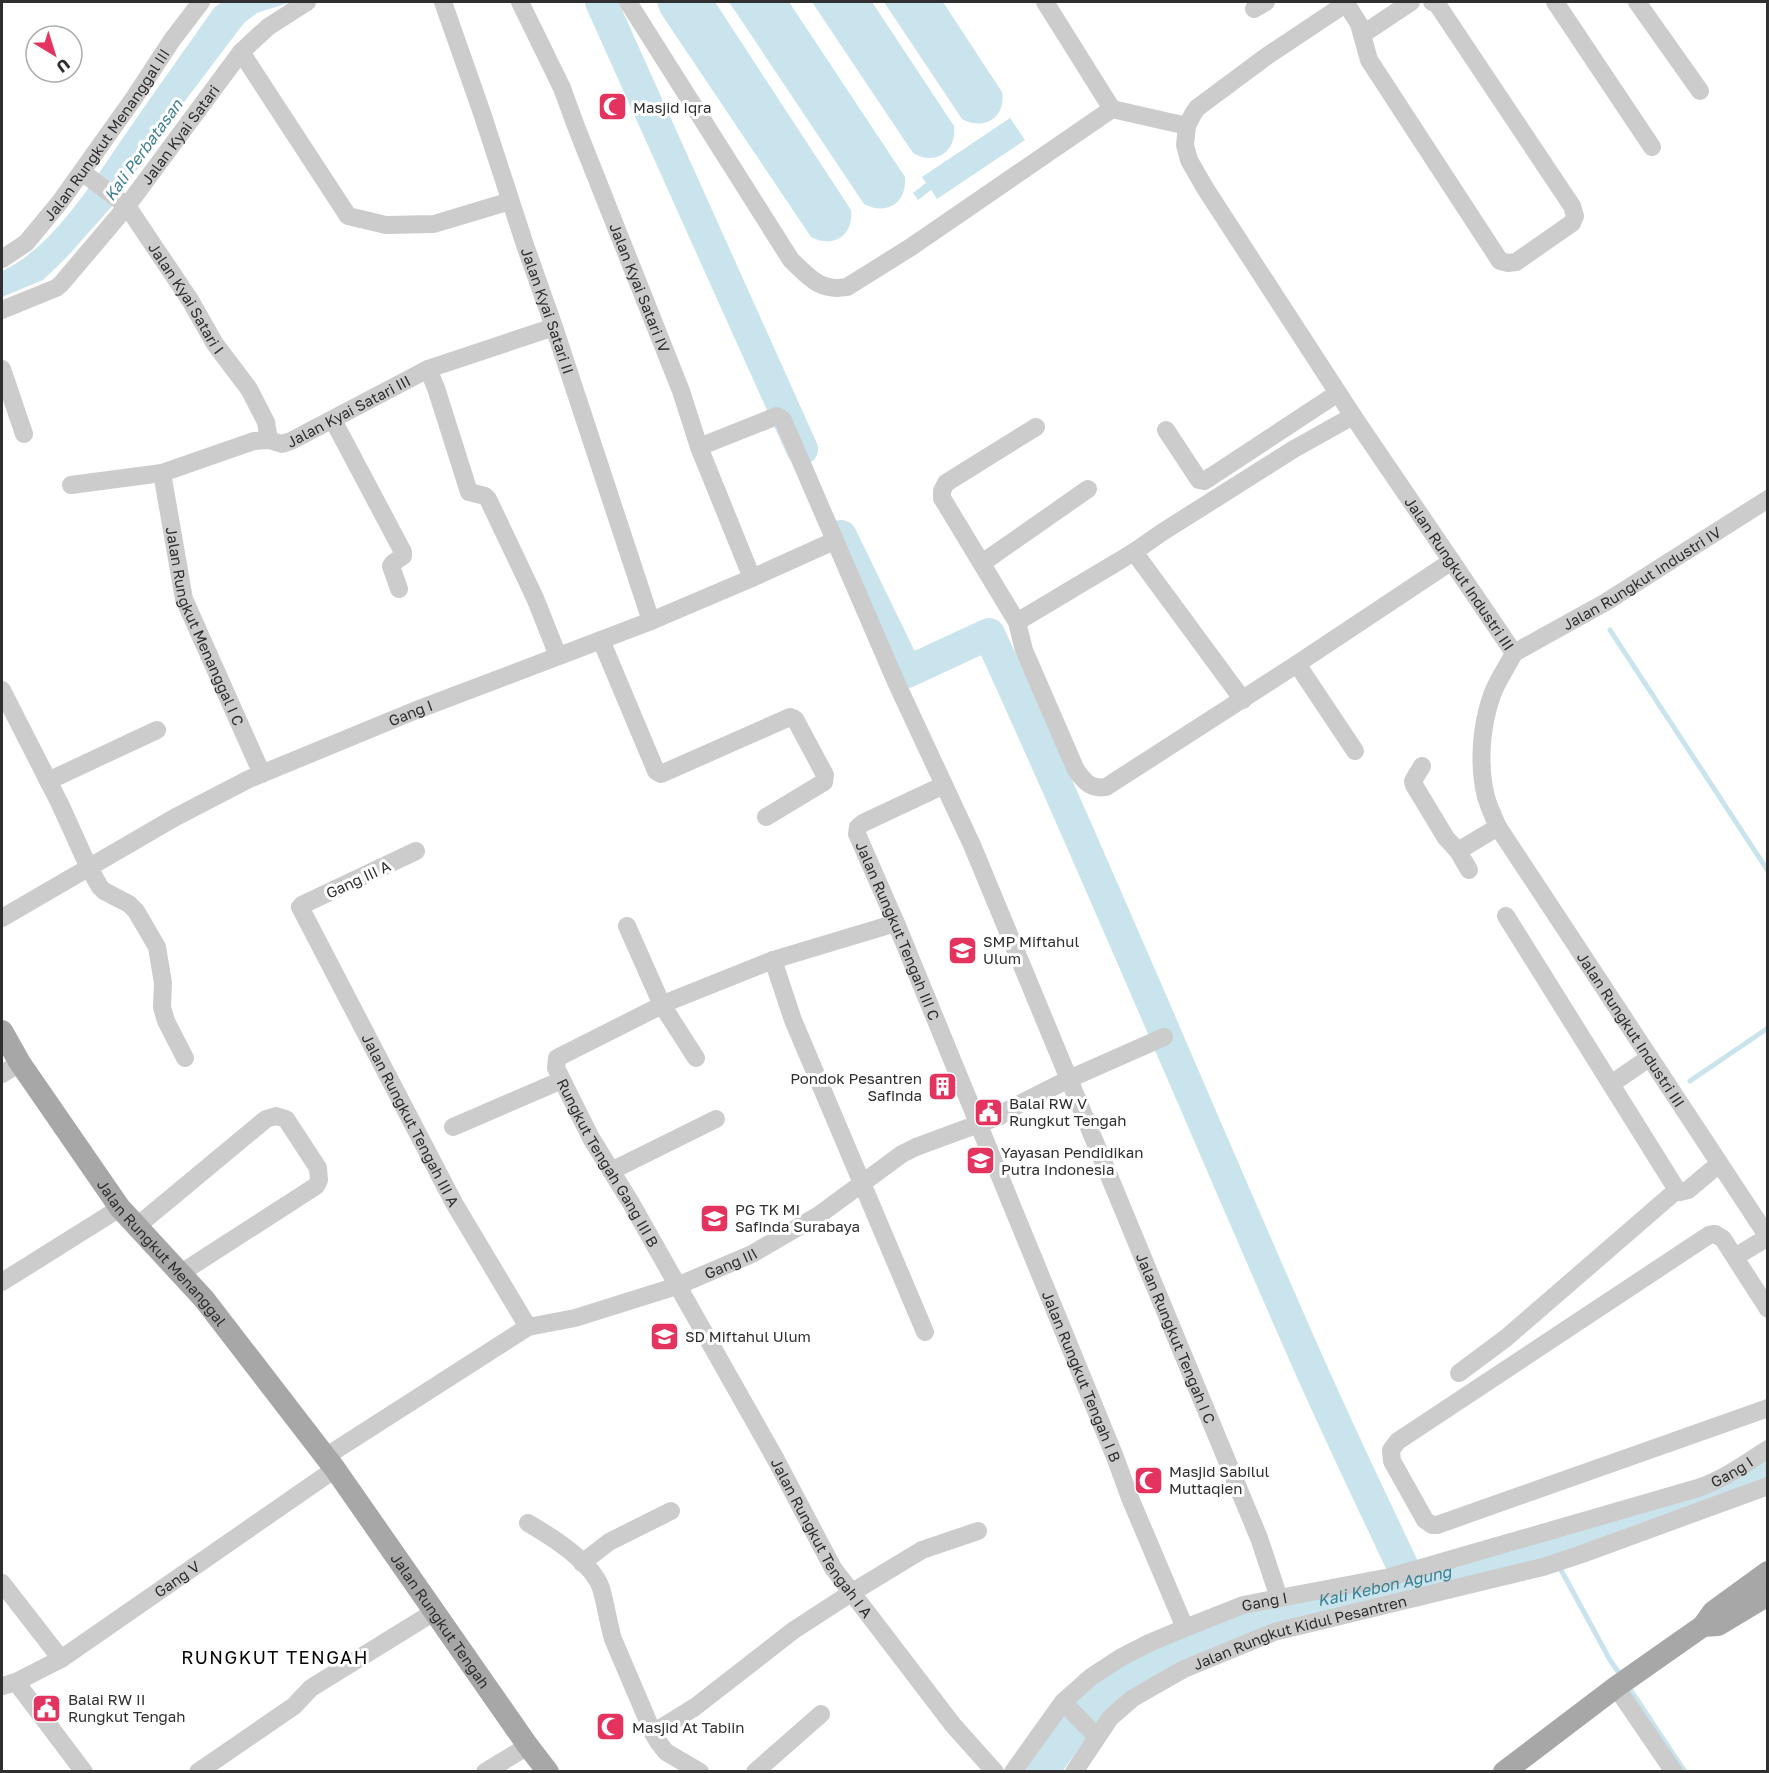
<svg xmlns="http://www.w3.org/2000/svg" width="1769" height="1773" font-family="'Golos Text',sans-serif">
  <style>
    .water { fill: #c9e4ec }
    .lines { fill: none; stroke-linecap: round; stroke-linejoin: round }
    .stream { stroke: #c9e4ec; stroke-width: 5 }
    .river { stroke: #c9e4ec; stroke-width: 32 }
    .minor { stroke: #ccc; stroke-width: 18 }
    .major { stroke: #a7a7a7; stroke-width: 22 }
    .labels { text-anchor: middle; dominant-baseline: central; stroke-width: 6; stroke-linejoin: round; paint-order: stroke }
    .poi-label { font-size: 15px; fill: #2f2f2f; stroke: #fff; text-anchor: start }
    .street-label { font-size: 15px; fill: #2f2f2f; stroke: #fff }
    .water-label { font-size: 16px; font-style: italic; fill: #3d7f91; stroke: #fff }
    .quarter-label { font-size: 18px; letter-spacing: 1.5px; fill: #000; stroke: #fff }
  </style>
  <rect width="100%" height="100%" fill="#fff"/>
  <path class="water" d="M222,2H291L257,13L244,23L172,118L113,205L66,258L43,280L2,297V271C54,248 97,175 129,129C157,88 186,48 214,8Z
    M657,2H715L851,210C854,235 833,249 811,237L660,12Z
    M729,2H789L905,177C907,203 887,216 864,204Z
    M812,2H872L954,126C957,152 935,166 913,153Z
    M884,2H943L1002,92C1006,118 984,131 962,119Z
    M1010,118L1025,140L937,199L931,190L918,200L913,193L926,183L922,177Z"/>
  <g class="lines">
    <path class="stream" d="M1610,630L1768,871
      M1690,1081L1768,1028
      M1548,1546L1610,1660L1621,1676
      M1628,1686L1685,1772"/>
    <g class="river">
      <path d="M601,2L802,449"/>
      <path d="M841,536L907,672L989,634C1098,871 1197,1111 1302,1349C1336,1427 1373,1503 1409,1580"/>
      <path id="s1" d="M1042,1772L1099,1694L1205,1641L1278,1607L1331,1598L1459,1569L1591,1535L1699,1500L1768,1467"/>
    </g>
    <g class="minor">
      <path id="s2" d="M443,2L482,113L525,245L554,327L651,621"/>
      <path id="s3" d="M520,2L562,88L577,129L681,391L699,447L752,578"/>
      <path d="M628,2L791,260C809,277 820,292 847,287L911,247L1112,109"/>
      <path d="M1045,2L1112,109L1187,126"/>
      <path id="s4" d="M1348,2L1267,56L1197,108L1193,114L1187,126L1185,145L1189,160L1205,188L1353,416L1514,653C1507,667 1497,681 1492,695C1481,726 1478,765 1486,797C1489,807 1494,818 1498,827L1768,1237"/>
      <path d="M1555,2L1652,147"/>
      <path d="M1637,2L1700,91"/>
      <path d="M1346,3L1359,24L1369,60L1500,261L1508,263L1516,262L1572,223L1575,216L1572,206L1437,4L1432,2"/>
      <path d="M1254,9L1266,2"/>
      <path d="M1363,34L1411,2"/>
      <path d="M241,52L348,216L386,225L434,224L510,201"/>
      <path id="s5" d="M82,172L127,206L190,300L215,344L249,389L266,422L269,440"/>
      <path id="s6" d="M2,259L26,243L60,202L134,98L172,40L201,2"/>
      <path id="s7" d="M2,310L56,288L61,284L127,206L241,52L268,27L307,2"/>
      <path d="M2,369L24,434"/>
      <path d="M428,369L436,388L469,492L485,496L488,499L535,598L558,656"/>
      <path d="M333,420L403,552V556L393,563L391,566L399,589"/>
      <path d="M1036,427L946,483L942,491V498L1017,622L1024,650L1076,770C1084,781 1091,790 1106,787L1297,664L1452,561"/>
      <path d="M1166,430L1199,480L1204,481L1212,476L1338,393"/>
      <path id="s8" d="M699,447L777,416L783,420L896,682L972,845L1259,1538L1279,1598"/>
      <path id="s9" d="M162,473L184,599L262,774"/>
      <path id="s10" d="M71,485L162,473L254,441L269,440L282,444L291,441L428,369L554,327"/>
      <path d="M1134,552L1243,700"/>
      <path d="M982,563L1088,489"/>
      <path d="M1017,622L1134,552L1161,533L1294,449L1353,416"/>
      <path d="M601,640L656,771L661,774L790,717L795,719L825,775L824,782L766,817"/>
      <path id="s11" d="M1514,653L1606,602L1768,499"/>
      <path d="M1297,664L1355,751"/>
      <path d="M2,690L60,804L89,868L100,887L104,891L129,904L136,911L157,947L163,983L162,1007L166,1021L185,1058"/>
      <path d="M1422,766L1413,781L1414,785L1446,838L1458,851L1498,827"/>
      <path d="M48,781L157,730"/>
      <path id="s12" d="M944,785L863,823L858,827L857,834L896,923L1115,1457L1130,1498L1185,1628"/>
      <path id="s13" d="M416,851L302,905L300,907L454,1203L528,1327"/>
      <path d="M1458,851L1469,870"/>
      <path d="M1506,916L1677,1190L1680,1192L1688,1190L1719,1164"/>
      <path id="s14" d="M2,918L174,818L249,779L414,711L651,621L752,578L834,541"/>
      <path id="s15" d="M896,923L773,960L668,1002L557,1058L556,1068L591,1138L631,1203L775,1458L833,1568L953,1725L995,1772"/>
      <path d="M627,926L662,1005L696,1058"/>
      <path d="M773,960L793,1020L925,1332"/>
      <path d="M2,1074L20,1063"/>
      <path d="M1611,1084L1649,1058"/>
      <path d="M453,1127L562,1080"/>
      <path d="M611,1171L716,1119"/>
      <path d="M136,1227L266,1119L276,1116L286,1119L318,1168L319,1180L316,1186L181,1273"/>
      <path d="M1735,1257L1768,1237"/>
      <path d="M2,1282L120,1208"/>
      <path d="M1768,1309L1723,1239L1715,1234L1709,1235L1398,1441L1391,1450L1392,1461L1425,1520L1432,1525H1437L1768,1408"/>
      <path d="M1459,1373L1506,1338L1677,1190"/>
      <path id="s16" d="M325,1457L528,1327L575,1318L677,1286L752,1254L819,1215L902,1154L916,1147L1000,1116L1008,1110L1069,1079L1164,1037"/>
      <path d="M528,1523C552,1537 592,1562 601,1588C606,1605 608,1622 613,1639L653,1733L659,1743L666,1752L700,1772"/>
      <path d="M582,1563L609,1542L671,1511"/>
      <path d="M2,1583L61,1659"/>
      <path d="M16,1682L84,1772"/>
      <path id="s17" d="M2,1686L16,1682L61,1659L335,1469"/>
      <path d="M1616,1687L1674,1772"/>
      <path d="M1063,1702L1096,1736"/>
      <path d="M653,1733L695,1707L794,1630L851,1593L922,1550L978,1531"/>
      <path d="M198,1772L294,1706L311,1688L434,1612"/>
      <path d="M485,1772L528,1746"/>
      <path d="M755,1772L821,1714"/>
      <path id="s18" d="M1013,1772L1063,1702L1091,1677L1120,1658L1149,1643L1185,1628L1243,1605L1390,1577L1698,1488C1724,1479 1745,1464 1768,1449"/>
      <path id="s19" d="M1074,1772L1110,1718L1133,1698L1184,1669L1274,1632L1543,1567L1582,1554L1768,1486"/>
    </g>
    <g class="major">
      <path id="s20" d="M2,1031L20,1063L120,1208L204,1299L335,1469L528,1746L548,1772"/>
      <path d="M1703,1626L1718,1625L1768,1595"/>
      <path d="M1504,1772L1616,1687L1703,1626L1713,1612L1768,1572"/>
    </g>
  </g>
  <defs>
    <symbol id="mosque-square" viewBox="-11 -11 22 22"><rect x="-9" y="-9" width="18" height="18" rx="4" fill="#e4335f" stroke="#fff"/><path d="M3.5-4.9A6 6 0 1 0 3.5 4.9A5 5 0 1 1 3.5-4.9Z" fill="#fff"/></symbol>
    <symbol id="school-square" viewBox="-11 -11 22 22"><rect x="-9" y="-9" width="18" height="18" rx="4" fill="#e4335f" stroke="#fff"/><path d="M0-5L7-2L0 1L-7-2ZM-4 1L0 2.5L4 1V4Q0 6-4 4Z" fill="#fff"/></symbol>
    <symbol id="building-square" viewBox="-11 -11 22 22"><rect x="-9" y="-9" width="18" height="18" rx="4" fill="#e4335f" stroke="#fff"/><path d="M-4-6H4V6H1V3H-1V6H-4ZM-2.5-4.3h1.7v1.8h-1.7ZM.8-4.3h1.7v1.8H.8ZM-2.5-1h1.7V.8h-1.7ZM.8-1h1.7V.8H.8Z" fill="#fff"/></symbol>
    <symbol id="civic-square" viewBox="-11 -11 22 22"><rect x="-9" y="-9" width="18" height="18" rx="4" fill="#e4335f" stroke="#fff"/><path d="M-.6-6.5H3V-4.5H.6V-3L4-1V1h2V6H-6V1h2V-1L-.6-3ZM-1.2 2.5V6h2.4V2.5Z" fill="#fff"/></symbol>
  </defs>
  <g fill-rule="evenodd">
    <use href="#mosque-square" x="596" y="90" width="33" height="33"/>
    <use href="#school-square" x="946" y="934" width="33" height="33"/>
    <use href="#building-square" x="926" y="1070" width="33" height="33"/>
    <use href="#civic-square" x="972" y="1096" width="33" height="33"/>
    <use href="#school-square" x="964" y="1144" width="33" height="33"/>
    <use href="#school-square" x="698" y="1202" width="33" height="33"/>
    <use href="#school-square" x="648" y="1320" width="33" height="33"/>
    <use href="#mosque-square" x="1132" y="1464" width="33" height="33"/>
    <use href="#civic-square" x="30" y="1692" width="33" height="33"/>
    <use href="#mosque-square" x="594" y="1710" width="33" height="33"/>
  </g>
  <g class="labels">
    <g class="poi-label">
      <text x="633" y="107">Masjid Iqra</text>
      <text x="983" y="941">SMP Miftahul<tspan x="983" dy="17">Ulum</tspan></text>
      <text x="922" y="1078" text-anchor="end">Pondok Pesantren<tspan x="922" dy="17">Safinda</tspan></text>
      <text x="1009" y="1103">Balai RW V<tspan x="1009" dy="17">Rungkut Tengah</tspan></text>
      <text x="1001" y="1152">Yayasan Pendidikan<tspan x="1001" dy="17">Putra Indonesia</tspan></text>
      <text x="735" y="1209">PG TK MI<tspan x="735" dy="17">Safinda Surabaya</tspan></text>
      <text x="685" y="1336">SD Miftahul Ulum</text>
      <text x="1169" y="1471">Masjid Sabilul<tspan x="1169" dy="17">Muttaqien</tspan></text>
      <text x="68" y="1699">Balai RW II<tspan x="68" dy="17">Rungkut Tengah</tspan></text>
      <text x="632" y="1727">Masjid At Tabiin</text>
    </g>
    <g class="street-label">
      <text stroke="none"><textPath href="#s6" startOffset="164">Jalan Rungkut Menanggal III</textPath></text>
      <text stroke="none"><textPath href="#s7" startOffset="256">Jalan Kyai Satari</textPath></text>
      <text stroke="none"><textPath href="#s3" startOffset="310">Jalan Kyai Satari IV</textPath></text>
      <text stroke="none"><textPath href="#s5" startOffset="166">Jalan Kyai Satari I</textPath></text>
      <text stroke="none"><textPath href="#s2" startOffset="326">Jalan Kyai Satari II</textPath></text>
      <text stroke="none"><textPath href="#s10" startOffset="292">Jalan Kyai Satari III</textPath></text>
      <text stroke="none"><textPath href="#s4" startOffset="734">Jalan Rungkut Industri III</textPath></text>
      <text stroke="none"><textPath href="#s11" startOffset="148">Jalan Rungkut Industri IV</textPath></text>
      <text stroke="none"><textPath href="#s9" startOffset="160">Jalan Rungkut Menanggal I C</textPath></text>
      <text stroke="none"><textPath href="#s14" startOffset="458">Gang I</textPath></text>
      <text transform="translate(358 879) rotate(-25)">Gang III A</text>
      <text stroke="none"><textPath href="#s12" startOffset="208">Jalan Rungkut Tengah III C</textPath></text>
      <text stroke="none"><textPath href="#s4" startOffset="1256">Jalan Rungkut Industri III</textPath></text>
      <text stroke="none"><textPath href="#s13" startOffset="369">Jalan Rungkut Tengah III A</textPath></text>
      <text stroke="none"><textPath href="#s15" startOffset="484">Rungkut Tengah Gang III B</textPath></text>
      <text stroke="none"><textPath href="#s20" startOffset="274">Jalan Rungkut Menanggal</textPath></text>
      <text stroke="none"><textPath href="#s16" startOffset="454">Gang III</textPath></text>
      <text stroke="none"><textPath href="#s8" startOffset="1090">Jalan Rungkut Tengah I C</textPath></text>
      <text stroke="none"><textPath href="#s12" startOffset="690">Jalan Rungkut Tengah I B</textPath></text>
      <text stroke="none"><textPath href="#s18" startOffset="800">Gang I</textPath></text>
      <text stroke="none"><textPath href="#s15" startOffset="916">Jalan Rungkut Tengah I A</textPath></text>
      <text stroke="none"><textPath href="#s17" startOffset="206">Gang V</textPath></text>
      <text stroke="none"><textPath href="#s18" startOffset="314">Gang I</textPath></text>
      <text stroke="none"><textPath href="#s20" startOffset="736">Jalan Rungkut Tengah</textPath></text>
      <text stroke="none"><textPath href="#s19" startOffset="276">Jalan Rungkut Kidul Pesantren</textPath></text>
    </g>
    <g class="water-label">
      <text transform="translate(143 150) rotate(-54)">Kali Perbatasan</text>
      <text stroke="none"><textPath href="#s1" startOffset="404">Kali Kebon Agung</textPath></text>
    </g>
    <g class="quarter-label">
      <text x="275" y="1657">RUNGKUT TENGAH</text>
    </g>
  </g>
  <rect width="1769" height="1773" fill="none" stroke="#2f2f2f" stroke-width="6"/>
  <g transform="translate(54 54) rotate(142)"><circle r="28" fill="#ffffff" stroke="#acacac" stroke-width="1.5"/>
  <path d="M0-4.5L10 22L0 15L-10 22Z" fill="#e4335f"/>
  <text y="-9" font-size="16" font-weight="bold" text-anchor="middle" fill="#2f2f2f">U</text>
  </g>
</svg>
